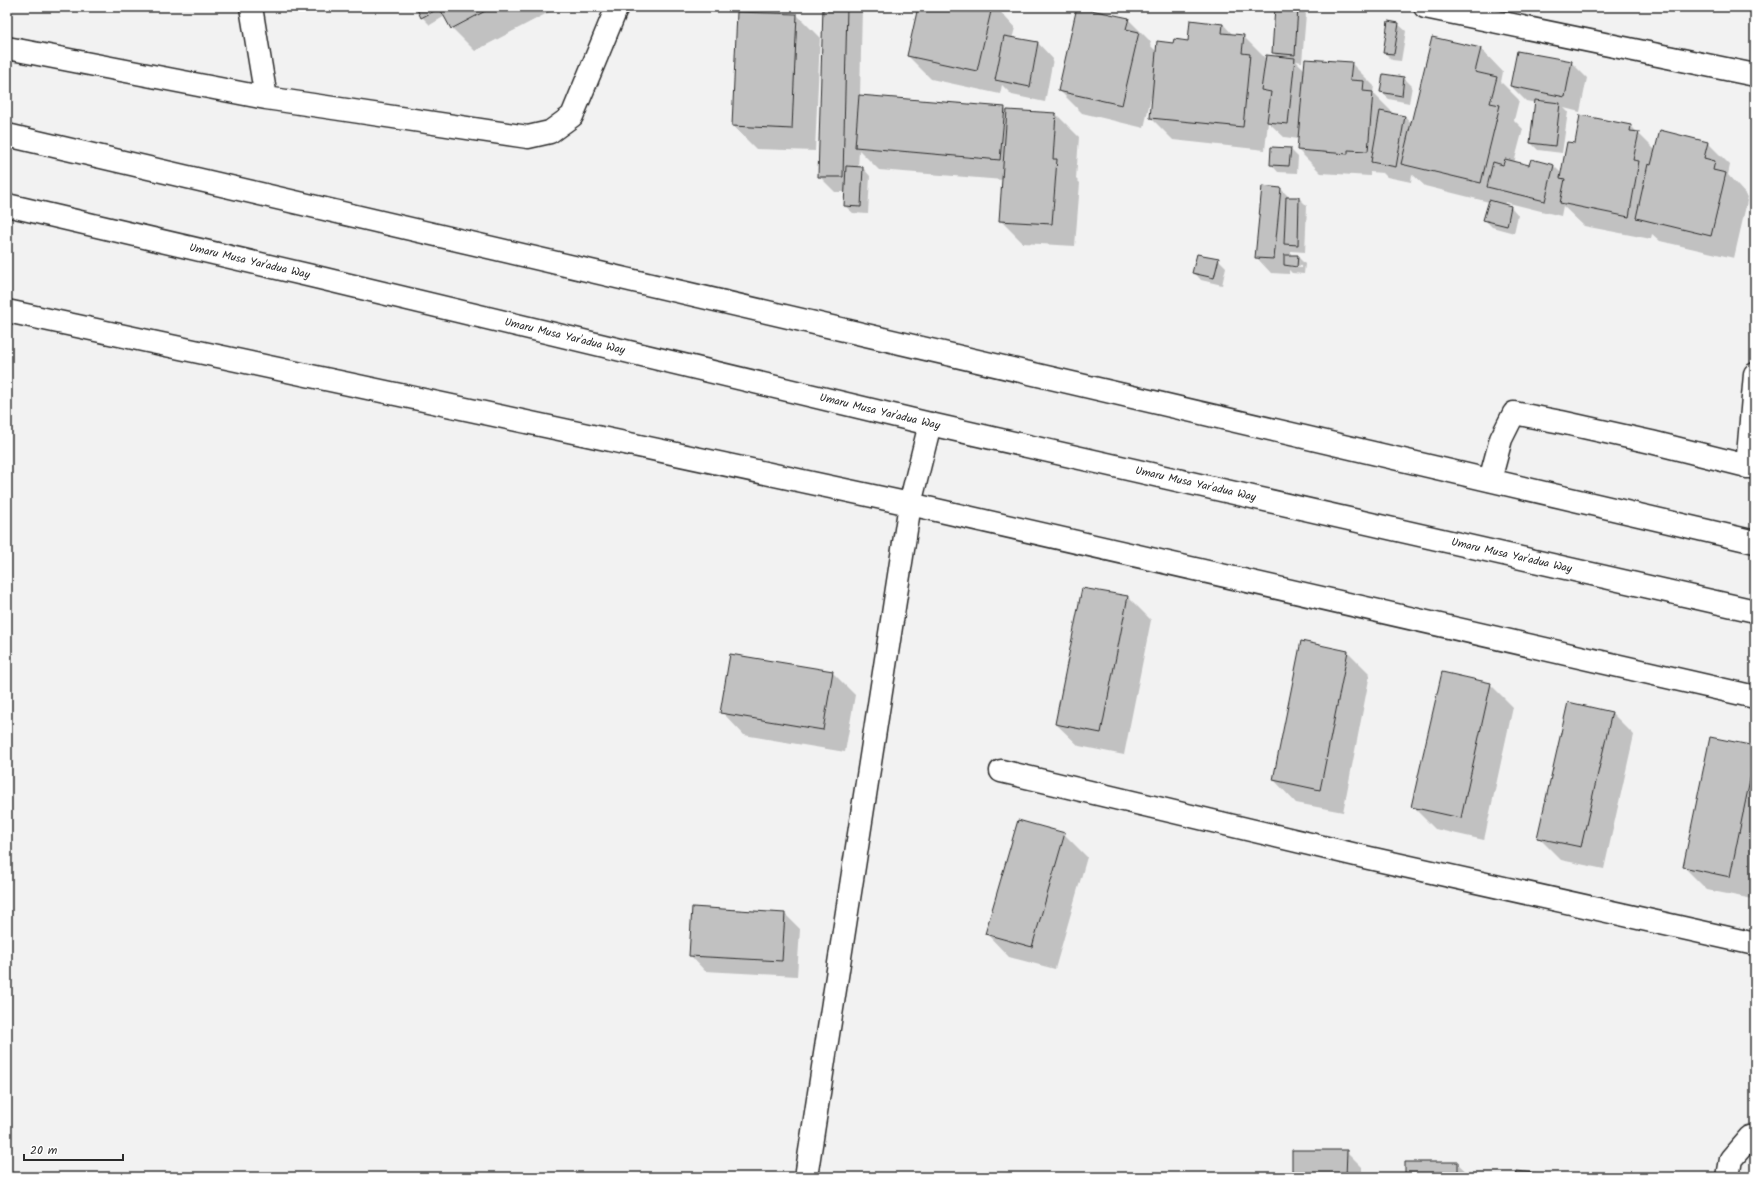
<svg xmlns="http://www.w3.org/2000/svg" width="1762" height="1184" font-family="Kalam,sans-serif">
  <style>
    .shadow { fill: #0003; fill-rule: evenodd }
    .building { fill: #c1c1c1; stroke: #2b2b2b }
    .lines { fill: none; stroke-linecap: round; stroke-linejoin: round }
    .street-casing { stroke: #2b2b2b; stroke-width: 25 }
    .primary-casing { stroke: #2b2b2b; stroke-width: 25 }
    .street { stroke: #fff; stroke-width: 22 }
    .primary { stroke: #fff; stroke-width: 22 }
    .labels { text-anchor: middle; dominant-baseline: central; stroke-width: 3; stroke-linejoin: round; paint-order: stroke }
    .street-label { font-size: 11px; fill: #2b2b2b; stroke: #fff }
  </style>
  <rect width="100%" height="100%" fill="#f2f2f2"/>
  <filter id="ink" filterUnits="userSpaceOnUse"><feTurbulence type="fractalNoise" baseFrequency=".025" numOctaves="2"/><feDisplacementMap in="SourceGraphic" scale="8" xChannelSelector="R" yChannelSelector="G"/><feConvolveMatrix kernelMatrix="1 2 1 2 8 2 1 2 1" color-interpolation-filters="sRGB"/></filter>
  <g filter="url(#ink)">
    <path class="shadow" d="M417,7H559L475,51L452,28L445,16L430,25L422,17Z
      M824,7H862L860,96L1004,108L1007,111L1056,114L1079,137L1076,179L1080,183L1075,246L1023,243L1000,220L1003,180L879,170L859,150L858,168H863L870,176L868,214L853,213L845,206L846,192H835L819,176Z
      M919,7H996L1015,28L1012,39L1038,43L1053,59L1045,102L1012,95L1002,85L1000,94L931,79L908,56Z
      M1276,7H1299L1306,14L1302,62L1296,61L1305,70L1351,63L1374,86L1373,93L1395,115L1405,117L1411,124L1481,49L1503,72L1501,82L1519,100L1514,120L1523,129L1514,163L1530,166H1554L1562,174L1575,144L1631,126L1656,151L1708,143L1730,165L1728,175L1748,197L1734,258L1660,241L1652,234L1651,239L1584,226L1563,206L1561,216L1505,202L1504,205L1511,207L1518,215L1514,233L1492,227L1485,220L1489,202L1425,186L1412,174L1411,182L1387,177L1383,173L1370,172V176L1321,173L1298,150L1299,139L1284,137L1268,122L1265,150L1173,140L1151,118L1153,98L1151,97L1144,128L1082,113L1059,90L1128,19L1151,42L1150,45L1157,52L1174,44L1189,42L1223,24L1233,35L1243,36L1266,59L1278,58L1273,52Z
      M738,13L797,15L820,38L815,151L756,149L733,126Z
      M1398,24L1406,31L1401,61L1392,60L1384,52Z
      M1571,62L1587,78L1580,112L1564,108L1568,112L1562,153L1538,150L1531,143L1536,103L1526,101L1511,86Z
      M1384,75L1404,78L1412,86L1409,103L1389,99L1381,92Z
      M1290,149L1298,157L1297,173L1278,172L1271,164Z
      M1281,189L1290,198H1299L1307,206L1305,252L1291,251V256H1297L1305,264L1304,274L1292,273L1289,270V274L1271,273L1256,257ZM1291,265L1302,266V268L1291,267Z
      M1218,259L1226,267L1222,285L1201,280L1194,272Z
      M1083,589L1128,597L1151,620L1124,755L1079,746L1056,724Z
      M1348,652L1370,674L1343,812L1296,803L1274,780Z
      M832,672L855,695L845,752L744,735L722,712Z
      M1490,684L1513,707L1484,840L1435,829L1412,806Z
      M1611,712L1634,735L1604,869L1561,860L1538,837Z
      M1755,747V888L1753,899L1707,890L1684,867Z
      M1064,834L1087,857L1055,969L1009,957L987,934Z
      M785,914L800,929L797,976L705,971L690,955Z
      M1346,1151L1362,1167V1177H1293Z
      M1457,1163L1472,1177H1406Z"/>
    <path class="building" d="M416,7H437L438,9L421,18Z
      M439,7H493L451,29Z
      M823,7H847L843,177H818Z
      M918,7H992L977,71L907,56Z
      M1077,7L1129,18L1126,29L1139,32L1122,105L1058,91Z
      M1275,7H1298L1295,55L1272,53Z
      M737,12L797,14L792,129L732,126Z
      M1190,20L1223,24L1222,33L1244,35L1242,53L1250,54L1243,127L1150,118L1157,41L1173,43L1174,39L1188,41Z
      M1388,21L1399,23L1394,54L1383,53Z
      M1004,36L1038,42L1030,87L995,80Z
      M1432,37L1481,48L1475,72L1497,77L1490,103L1500,105L1481,183L1401,164Z
      M1517,51L1572,61L1565,97L1510,86Z
      M1266,55L1295,58L1288,124L1267,122L1271,92L1261,90Z
      M1305,59L1352,62L1350,80L1364,81L1363,91L1373,92L1368,151L1348,150V154L1297,150Z
      M1383,74L1404,77L1402,96L1380,92Z
      M859,95L1005,107L1000,160L855,147Z
      M1535,100L1560,103L1555,146L1530,143Z
      M1007,110L1056,113L1053,159H1057L1052,224L999,221Z
      M1380,111L1405,116L1396,167L1371,162Z
      M1580,115L1631,125L1630,131L1639,132L1633,160L1639,161L1629,217L1560,203L1565,179L1560,178L1567,142L1575,143Z
      M1660,130L1708,142L1704,158L1715,161L1713,170L1726,173L1711,236L1636,218L1648,164L1651,165Z
      M1271,147L1291,148L1289,166L1270,165Z
      M1505,159L1529,165L1531,159L1554,165L1545,201L1487,187L1493,162L1503,165Z
      M846,166L863,167L861,207L844,206Z
      M1262,186L1281,188L1274,259L1255,258Z
      M1286,197H1299L1298,245L1284,244Z
      M1489,200L1511,206L1507,226L1483,220Z
      M1197,254L1219,258L1214,278L1192,273Z
      M1284,255H1298L1297,267L1284,265Z
      M1082,588L1128,596L1101,733L1055,724Z
      M1301,641L1348,651L1320,790L1273,780Z
      M730,654L833,671L823,730L720,713Z
      M1442,672L1491,683L1461,818L1411,807Z
      M1568,702L1612,712L1581,847L1537,838Z
      M1710,737L1755,746V755L1730,877L1683,867Z
      M1018,820L1065,833L1032,947L985,934Z
      M692,907L785,913L782,961L689,956Z
      M1292,1150H1347L1346,1177H1292Z
      M1405,1162H1458V1177H1405Z
      M1517,1171L1565,1177H1516Z"/>
    <g class="lines">
      <defs>
        <path id="street" d="M251,7L266,98
          M1425,7L1755,75
          M7,48L266,98L528,137L550,132L572,116L617,7
          M7,311L910,504L1755,697
          M1747,467L1755,374
          M1490,480L1501,439L1514,413L1561,422L1651,442L1755,468
          M1001,771L1369,858L1755,944
          M806,1177L910,504L930,424
          M1728,1177L1731,1159L1750,1137L1755,1136"/>
        <g id="primary">
          <path d="M7,135L1755,542"/>
          <path id="s1" d="M7,205L316,277L930,424L1755,611"/>
        </g>
      </defs>
      <use href="#street" class="street-casing"/>
      <use href="#primary" class="primary-casing"/>
      <use href="#street" class="street"/>
      <use href="#primary" class="primary"/>
    </g>
  </g>
  <g class="labels">
    <g class="street-label">
      <text stroke="none"><textPath href="#s1" startOffset="249">Umaru Musa Yar'adua Way</textPath></text>
      <text stroke="none"><textPath href="#s1" startOffset="573">Umaru Musa Yar'adua Way</textPath></text>
      <text stroke="none"><textPath href="#s1" startOffset="897">Umaru Musa Yar'adua Way</textPath></text>
      <text stroke="none"><textPath href="#s1" startOffset="1221">Umaru Musa Yar'adua Way</textPath></text>
      <text stroke="none"><textPath href="#s1" startOffset="1545">Umaru Musa Yar'adua Way</textPath></text>
    </g>
  </g>
  <rect width="1762" height="1184" fill="none" stroke="#fff" stroke-width="24"/>
  <rect x="12" y="12" width="1738" height="1160" fill="none" stroke="#2b2b2b" stroke-width="1.5" filter="url(#ink)"/>
  <path d="M24 1154v6h99v-6" fill="none" stroke="#2b2b2b" stroke-width="2"/>
  <text x="30" y="1154" font-size="12" fill="#2b2b2b" stroke="#ffffff" stroke-width="3" paint-order="stroke">20 m</text>
</svg>
